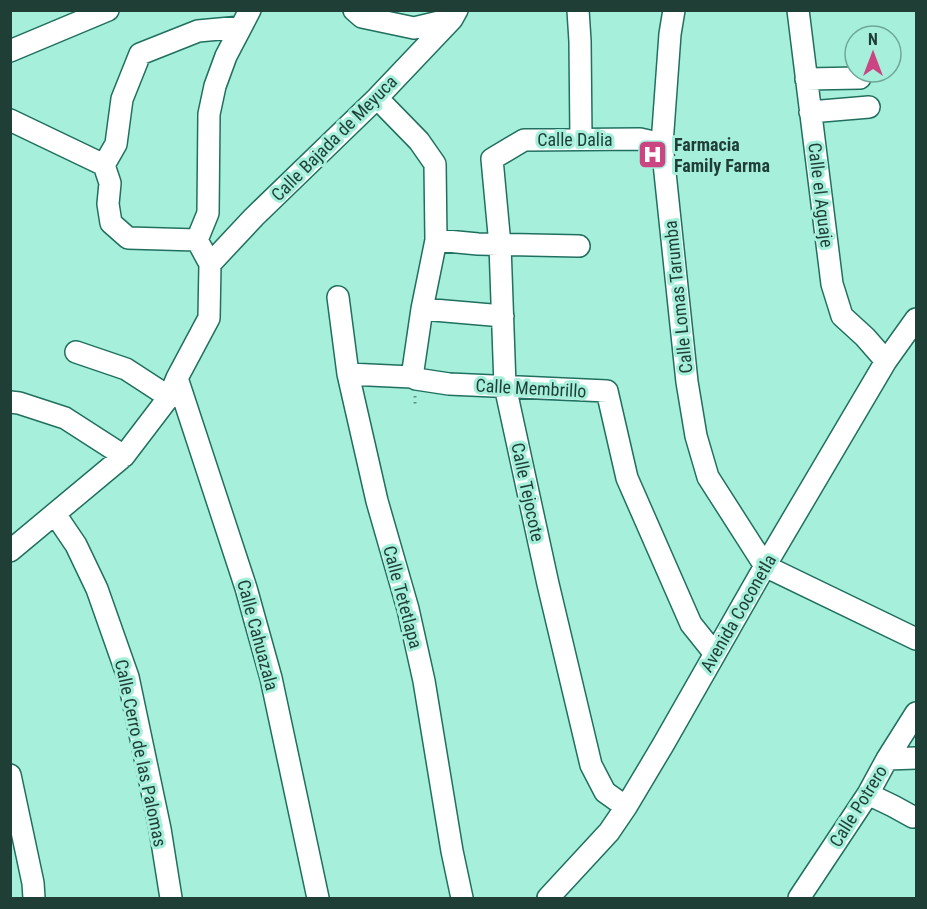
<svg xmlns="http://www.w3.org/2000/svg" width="927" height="909" font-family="'Roboto Condensed',sans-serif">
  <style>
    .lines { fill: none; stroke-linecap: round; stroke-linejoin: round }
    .minor-casing { stroke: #216f5e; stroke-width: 24 }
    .path { stroke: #5e9284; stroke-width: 3; stroke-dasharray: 1.5 4.5; stroke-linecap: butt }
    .minor { stroke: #fff; stroke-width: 21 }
    .labels { text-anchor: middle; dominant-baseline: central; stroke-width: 6; stroke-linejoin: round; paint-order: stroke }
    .street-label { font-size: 18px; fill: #1f3e36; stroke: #a5efdb }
    .poi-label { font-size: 18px; font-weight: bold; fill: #1f3e36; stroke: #a5efdb; text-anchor: start }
  </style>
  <rect width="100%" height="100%" fill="#a5efdb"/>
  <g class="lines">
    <defs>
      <path id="minor" d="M354,10L362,17L414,28L452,19
        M578,10L580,41L581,139
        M674,10L670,34L662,144L687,382L696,436L708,477L765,566L916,639
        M798,10L832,284L842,316L865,337L886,361
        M10,51L108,10
        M806,79L860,78
        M377,98L419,141L435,164L436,240L422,309L412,377
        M810,112L869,107
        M10,120L104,165
        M197,240L128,238L111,223L108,204L110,183L104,165L116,144L122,99L140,54L198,31L241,27
        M436,240L478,244L579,246
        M210,264L254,217L377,98L452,19L457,10
        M338,297L348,374L377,501L408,609L424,681L452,851L462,898
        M422,309L503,316
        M76,352L126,369L169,397
        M348,374L412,377L416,379L449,384L607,391L627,478L691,624L715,654
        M177,378L246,588L271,678L318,898
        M10,402L19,403L65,418L124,456
        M55,514L76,545L97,589L128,677L160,829L171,898
        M10,551L124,456L169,397L177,378L209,318L210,264L197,240L208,213L209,114L215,86L226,56L250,10
        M887,759L916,758
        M10,775L33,883L34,898
        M868,794L893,806L913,817
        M626,807L605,792L591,765L548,584L505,386L500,245L492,159L524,140L640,139L662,144
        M548,898L609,832L626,807L663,745L765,566L886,361L916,319
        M799,898L868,794L887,759L916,713"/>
    </defs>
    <use href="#minor" class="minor-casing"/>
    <path class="path" d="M415,396V407"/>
    <use href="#minor" class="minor"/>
  </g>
  <defs>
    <symbol id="hospital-square" viewBox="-11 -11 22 22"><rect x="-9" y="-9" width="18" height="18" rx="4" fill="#cc4583" stroke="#a5efdb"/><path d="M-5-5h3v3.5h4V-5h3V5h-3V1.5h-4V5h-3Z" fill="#fff"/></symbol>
  </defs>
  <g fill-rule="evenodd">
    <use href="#hospital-square" x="636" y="138" width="33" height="33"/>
  </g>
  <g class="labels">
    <g class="street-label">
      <text transform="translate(334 138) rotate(-45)">Calle Bajada de Meyuca</text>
      <text x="575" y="139">Calle Dalia</text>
      <text transform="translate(821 195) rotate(83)">Calle el Aguaje</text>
      <text transform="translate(678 297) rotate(-96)">Calle Lomas Tarumba</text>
      <text transform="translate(531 388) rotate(3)">Calle Membrillo</text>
      <text transform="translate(528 492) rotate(78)">Calle Tejocote</text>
      <text transform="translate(403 597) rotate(75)">Calle Tetetlapa</text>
      <text transform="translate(738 613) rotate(-60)">Avenida Coconetla</text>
      <text transform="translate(258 635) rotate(75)">Calle Cahuazala</text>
      <text transform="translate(141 753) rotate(78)">Calle Cerro de las Palomas</text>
      <text transform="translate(858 806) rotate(-58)">Calle Potrero</text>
    </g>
    <g class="poi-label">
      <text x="674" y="144">Farmacia<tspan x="674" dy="21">Family Farma</tspan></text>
    </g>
  </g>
  <rect width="927" height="909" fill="none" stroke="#1f3e36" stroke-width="24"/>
  <g transform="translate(873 54)"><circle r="28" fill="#a5efdb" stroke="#6fa899" stroke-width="1.5"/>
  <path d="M0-4.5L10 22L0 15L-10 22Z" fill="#cc4583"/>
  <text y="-9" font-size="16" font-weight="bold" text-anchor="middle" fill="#1f3e36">N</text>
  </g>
</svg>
